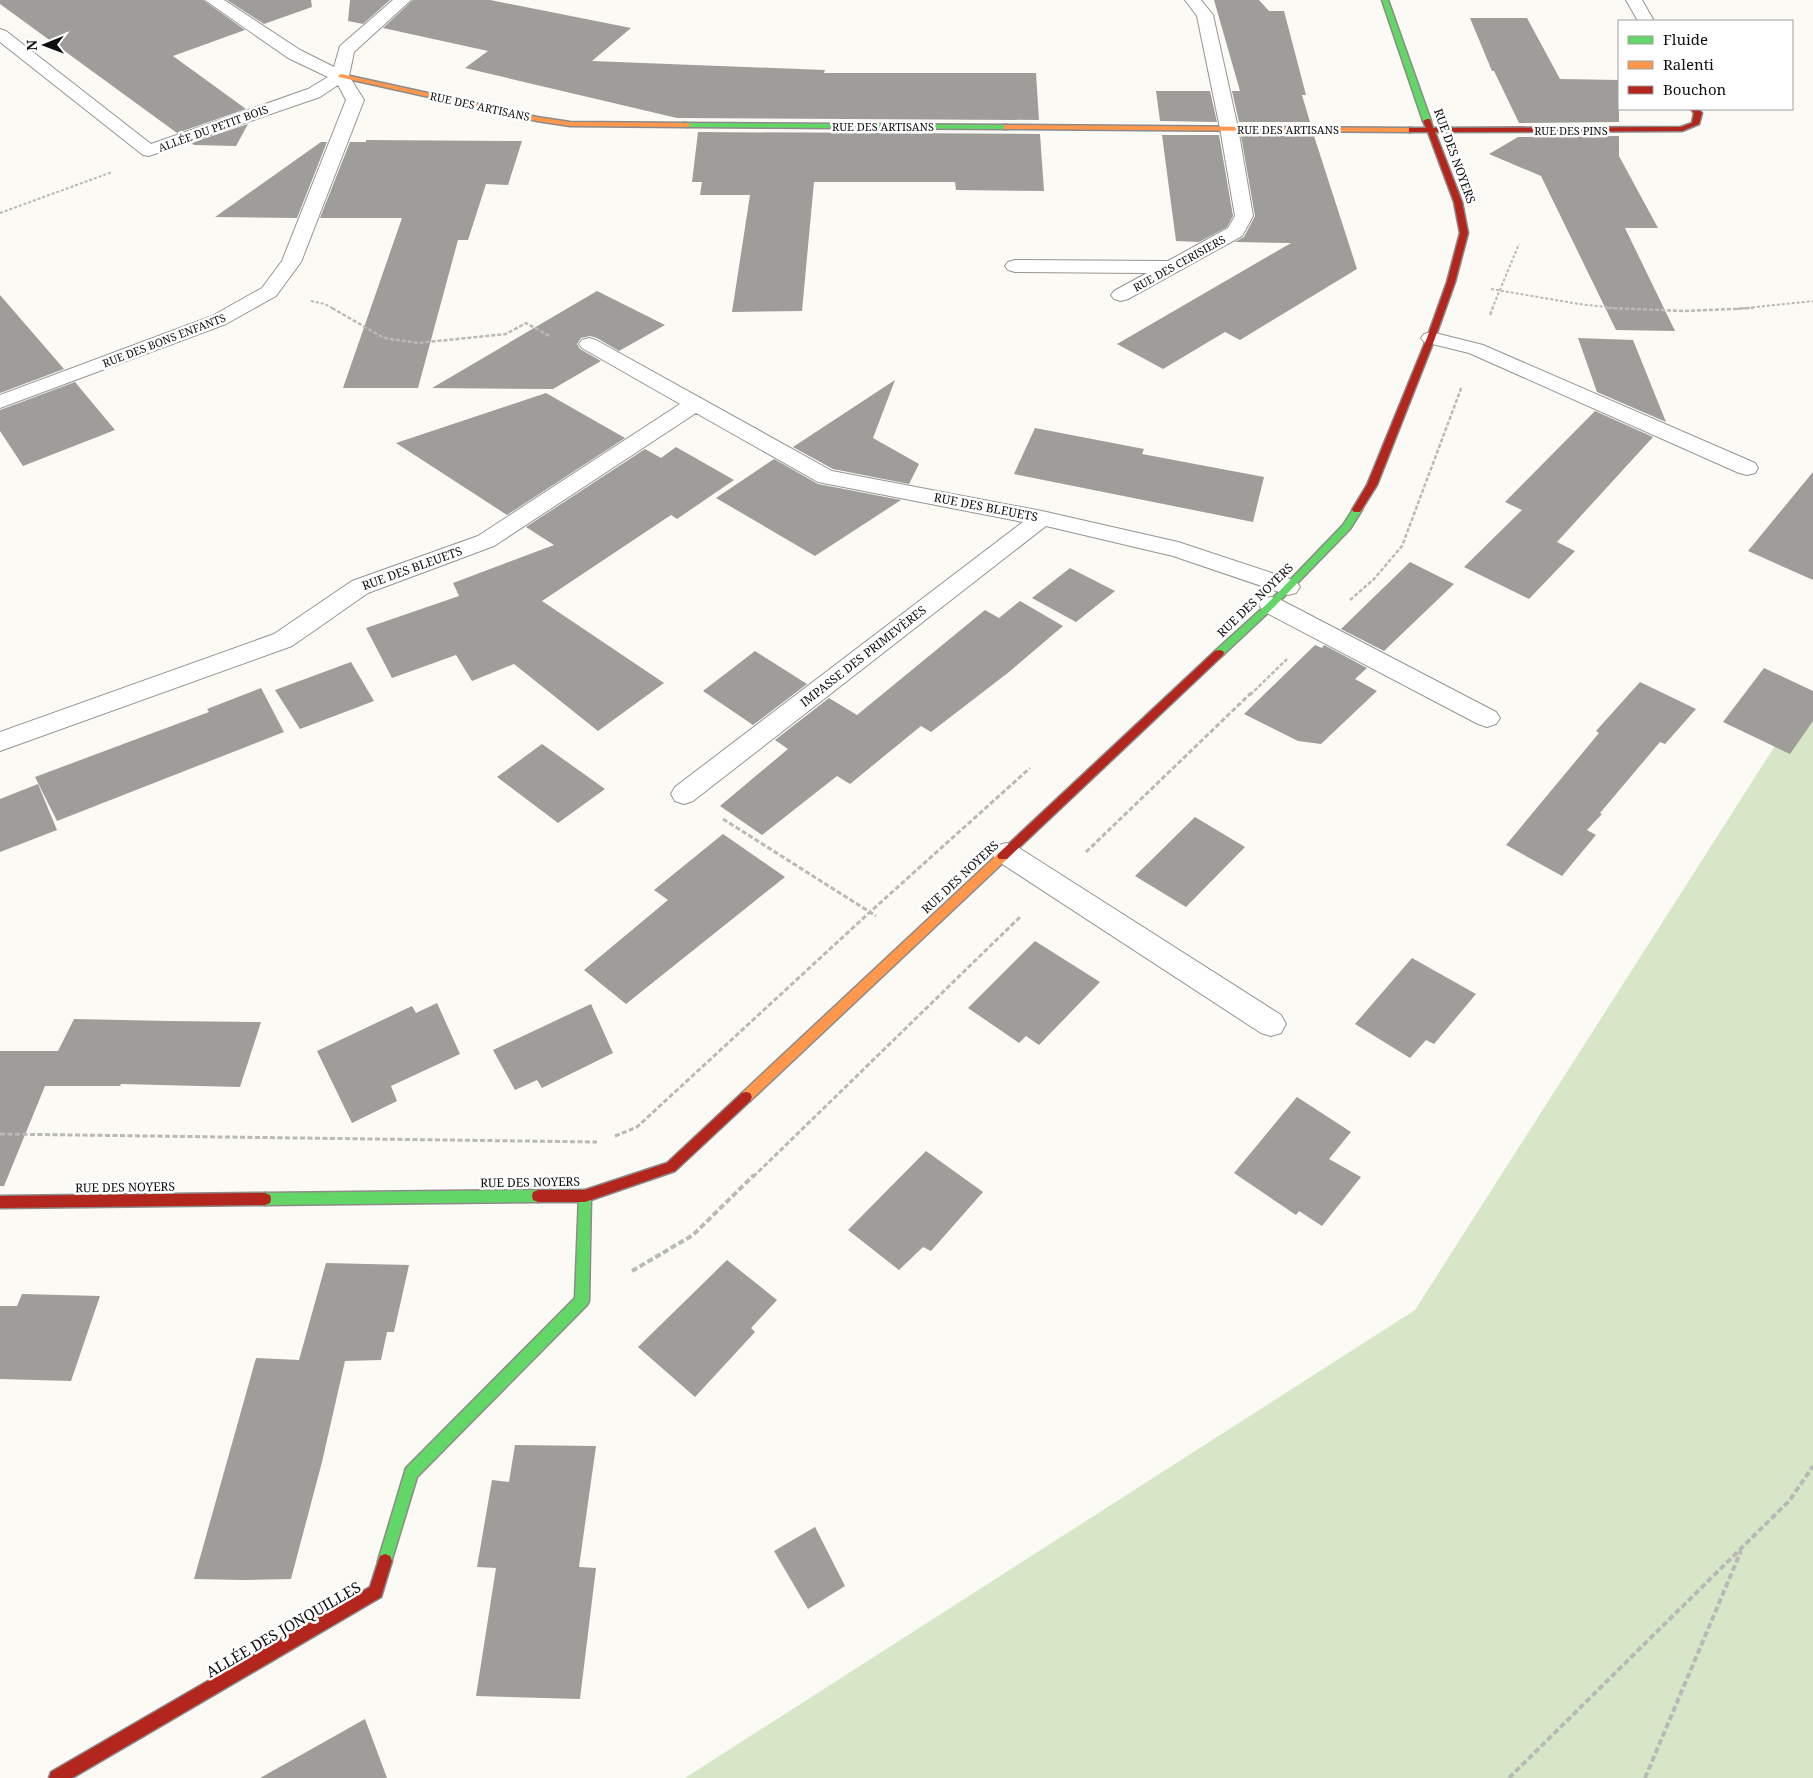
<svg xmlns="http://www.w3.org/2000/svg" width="1813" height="1778" font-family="'Noto Serif',serif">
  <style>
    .forest { fill: #d6e6c6 }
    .building { fill: #9f9d9a }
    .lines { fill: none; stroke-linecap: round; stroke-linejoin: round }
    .lane-casing { stroke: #959593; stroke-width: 2 }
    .street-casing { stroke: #959593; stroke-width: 2 }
    .fast-casing { stroke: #8c8b89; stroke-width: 3 }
    .slow-casing { stroke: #8c8b89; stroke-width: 3 }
    .jam-casing { stroke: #8c8b89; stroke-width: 3 }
    .path-far3 { stroke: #b9b9b8; stroke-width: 2; stroke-dasharray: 3 2; stroke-linecap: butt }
    .path-far2 { stroke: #b9b9b8; stroke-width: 2.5; stroke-dasharray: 4 2; stroke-linecap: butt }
    .path-far1 { stroke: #b9b9b8; stroke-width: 3; stroke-dasharray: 5 2.5; stroke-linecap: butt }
    .path { stroke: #b9b9b8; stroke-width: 4; stroke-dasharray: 6 3; stroke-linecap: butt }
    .lane { fill: #fefefe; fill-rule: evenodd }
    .street { fill: #fefefe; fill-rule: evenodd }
    .fast { fill: #63d668; fill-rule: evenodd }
    .slow { fill: #ff974d; fill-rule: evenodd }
    .jam { fill: #b3261e; fill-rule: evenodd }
    .labels { text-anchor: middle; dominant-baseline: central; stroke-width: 5; stroke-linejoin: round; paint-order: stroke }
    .far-street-label { font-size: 11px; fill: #0f0f0f; stroke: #fff }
    .street-label { font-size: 12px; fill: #0f0f0f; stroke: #fff }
    .near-street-label { font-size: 15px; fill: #0f0f0f; stroke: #fff }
  </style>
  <rect width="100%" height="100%" fill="#fbfaf5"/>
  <path class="forest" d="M1813,713V1778H685L1415,1310L1780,738Z"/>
  <path class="building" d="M0,0H203L245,30L173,56L246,109L177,133L0,4Z
    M227,0H311L312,7L264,24Z
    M350,0H390L363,24L348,21Z
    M413,0H490L631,28L592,61L825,70L824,73H1036L1039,120L677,118L465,68L488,51L383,28Z
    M1214,0H1259L1269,11H1284L1306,95H1302L1310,122H1239L1232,91H1240Z
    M1470,18H1527L1560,79L1619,80V122L1519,123L1494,71H1492Z
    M1156,91H1210L1217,122L1160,121Z
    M248,124L236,146L194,145L191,143Z
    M698,132L1040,134L1044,191L956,190L955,182H814L802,311L732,312L750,195H700L702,182H692Z
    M1162,135H1219L1233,216L1227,227L1199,242L1176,241Z
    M1241,136H1314L1357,269L1240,340L1225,332L1163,369L1117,344L1291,243L1235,242L1244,237L1255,216Z
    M1619,136V156L1658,228H1625L1675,331L1616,330L1541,176L1489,154L1518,137Z
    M366,140L522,141L508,185L486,184L468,240H458L418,388H343L402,218H320L350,142H366Z
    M321,142H327L297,218L215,217Z
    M597,291L665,325L619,351L597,338L590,336L581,338L577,344L580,349L601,361L553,389L432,388Z
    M0,295L64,369L0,393Z
    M1578,338L1633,340L1666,422L1597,392Z
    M895,380L873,438L919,464L909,484L833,469L793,447Z
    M75,382L115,430L23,466L0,431V410Z
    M546,393L625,438L507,515L396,443Z
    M1595,411L1653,437L1557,542L1575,551L1529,599L1464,567L1522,510L1505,502Z
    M1035,428L1144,449L1142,454L1264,477L1253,522L1014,474Z
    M676,447L734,480L677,519L671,515L542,601L664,683L598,731L514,664L472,681L456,655L392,678L366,628L459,596L453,583L554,545L526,527L645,449L661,458Z
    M774,459L818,484L901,500L815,556L716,498Z
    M1813,472V580L1748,551Z
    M1410,562L1454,584L1384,651L1341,629Z
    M1070,568L1115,591L1076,622L1032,598Z
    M1020,601L1063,626L1009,672L931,732L921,726L850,784L837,776L762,835L720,806L788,749L775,740L829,698L857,715L985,610L999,618Z
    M1315,645L1322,648L1324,645L1367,668L1355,679L1377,691L1321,744L1298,741L1244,714Z
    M755,651L807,684L753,725L703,691Z
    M351,662L374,701L300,729L275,690Z
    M1764,668L1813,691V721L1790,754L1723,722Z
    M1640,682L1696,709L1665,744L1660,742L1600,813L1602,814L1587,830L1596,835L1562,876L1506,845L1599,733L1596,731Z
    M261,688L284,732L57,821L35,777L209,712L207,709Z
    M542,744L605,789L558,823L497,777Z
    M38,784L57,830L0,852V799Z
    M1195,817L1245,847L1186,907L1135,876Z
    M723,834L785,877L626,1004L584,970L668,900L654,890Z
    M1035,941L1100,982L1039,1045L1026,1036L1019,1043L968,1008Z
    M1412,958L1476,994L1434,1044L1426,1040L1410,1058L1355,1024Z
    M437,1003L460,1054L391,1086L397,1101L352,1123L317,1051L412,1006L416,1013Z
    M591,1004L613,1053L542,1088L537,1080L515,1090L493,1050Z
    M74,1019L170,1021L261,1022L240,1087L121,1084L120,1086H45L4,1186H0V1051H58Z
    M1297,1097L1351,1132L1329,1159L1361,1177L1322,1226L1299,1211L1296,1215L1234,1173Z
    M926,1151L983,1192L931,1251L923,1247L899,1270L848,1230Z
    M727,1260L777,1300L751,1328L755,1332L695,1397L638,1347Z
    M326,1263L409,1265L394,1332H387L381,1360L345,1361L322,1462L291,1579L244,1580L194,1579L256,1358L299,1360Z
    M22,1294L100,1296L71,1381L0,1379V1306H17Z
    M515,1445L596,1446L579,1567L596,1568L580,1699L476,1696L496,1568L477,1567L492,1480L509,1482Z
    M815,1527L845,1586L808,1609L774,1551Z
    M365,1719L387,1778H260Z"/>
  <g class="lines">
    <defs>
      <path id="lane" d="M1431,332L1483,345L1755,463L1758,468L1755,473L1747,475L1739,473L1469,353L1424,342L1421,338L1424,334Z
        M1271,597L1279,599L1496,712L1500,718L1496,724L1487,727L1478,724L1263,611L1259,605L1263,599Z
        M1006,843L1016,846L1281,1015L1286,1024L1281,1033L1271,1036L1261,1033L996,860L992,853L996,846Z"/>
      <path id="street" d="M205,0H224L300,50L334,67L340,46L393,0H411L354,52L349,76L364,100L301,262L276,296L226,324L0,408V395L212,316L262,288L282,261L346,100L338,85L320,97L149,156L143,155L0,42V29L6,31L151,144L308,89L328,77L288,58Z
        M1185,0H1201L1213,15L1238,128L1253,216L1242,236L1128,299L1121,301L1114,299L1111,295L1114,291L1147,273L1015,272L1008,270L1005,266L1008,262L1015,260L1168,261L1228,228L1235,216L1220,128L1197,16Z
        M1626,0H1642L1654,21H1638Z
        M589,338L596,340L832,471L1042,511L1178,542L1296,581L1300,587L1296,593L1288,595L1173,556L1046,526L693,801L684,804L675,801L671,794L675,787L1023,522L818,482L696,413L494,546L368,593L292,646L0,751V732L274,634L352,581L478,536L680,404L582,348L579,344L582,340Z"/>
      <path id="fast" d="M1382,0H1388L1431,121L1430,123L1423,121Z
        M684,123L1007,125L1011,127L1007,129L687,127L683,125Z
        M1357,507L1362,510L1350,529L1274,607L1223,655H1215L1214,653L1215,651L1268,603L1343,525L1354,508Z
        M538,1190L543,1192L544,1196L543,1200L538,1202L265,1205L260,1203L259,1199L260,1195L265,1193Z
        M585,1190L590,1192L591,1196L589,1301L587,1305L417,1477L390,1566L385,1568L380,1566L378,1561L406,1468L575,1298L579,1196L580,1192Z"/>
      <path id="slow" d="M341,74L537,117L570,122L687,123L691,125L687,127L570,126L537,121L339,77L338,76Z
        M1004,125L1412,128L1416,130L1412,132L1007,129H1004Z
        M1003,852L1007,853L1009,856L1007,859L750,1101L746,1102L742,1101L740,1097L742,1093L999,853Z"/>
      <path id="jam" d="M1691,109H1698L1702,113L1699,124L1682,131L1435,132L1462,202L1468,233L1455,282L1435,338L1377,485L1360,512H1354L1352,510L1367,485L1427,338L1447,282L1460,233L1454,202L1428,132H1409V128H1426L1423,121L1427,119H1430L1433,128L1681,127L1692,123L1694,113Z
        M1219,650L1223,651L1224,653L1223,655L1007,859H999L997,856L999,853L1215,651Z
        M746,1092L750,1093L752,1097L750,1101L675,1171L585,1202H538L533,1200L532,1196L533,1192L538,1190H585L667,1163L742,1093Z
        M265,1193L270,1195L271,1199L270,1203L265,1205L0,1208V1196Z
        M385,1554L390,1556L392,1561L381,1597L72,1778H49L51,1772L370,1587L380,1556Z"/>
    </defs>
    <use href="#lane" class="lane-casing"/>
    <use href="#street" class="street-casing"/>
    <use href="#fast" class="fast-casing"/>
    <use href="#slow" class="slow-casing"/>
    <use href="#jam" class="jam-casing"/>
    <path class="path-far3" d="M0,213L112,172
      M1491,289L1579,304L1624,309
      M311,301L325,304L334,309
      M1492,309L1519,244
      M1737,309L1813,301"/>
    <path class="path-far2" d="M332,308L384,338L418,343L506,334L526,323L551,337
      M1607,308L1685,311L1753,308
      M1490,315L1493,308
      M1350,600L1374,579L1402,546L1462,386
      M1250,695L1287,659"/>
    <path class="path-far1" d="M723,819L876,916
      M1086,852L1251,693
      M0,1134L597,1142
      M615,1136L637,1127L870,912L1030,768
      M753,1177L1021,916"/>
    <path class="path" d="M632,1271L693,1235L754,1175
      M1509,1778L1790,1500L1813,1466
      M1645,1778L1741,1551"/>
    <use href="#lane" class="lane"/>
    <use href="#street" class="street"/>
    <use href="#fast" class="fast"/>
    <use href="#slow" class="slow"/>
    <use href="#jam" class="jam"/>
  </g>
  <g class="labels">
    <g class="far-street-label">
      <text transform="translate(480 106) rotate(12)">RUE DES ARTISANS</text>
      <text x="883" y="126">RUE DES ARTISANS</text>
      <text transform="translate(213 128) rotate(-20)">ALLÉE DU PETIT BOIS</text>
      <text x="1288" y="129">RUE DES ARTISANS</text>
      <text x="1571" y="130">RUE DES PINS</text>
      <text transform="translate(1179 263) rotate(-29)">RUE DES CERISIERS</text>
      <text transform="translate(164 340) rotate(-21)">RUE DES BONS ENFANTS</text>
    </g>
    <g class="street-label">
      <text transform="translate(1455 156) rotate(70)">RUE DES NOYERS</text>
      <text transform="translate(986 507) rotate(11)">RUE DES BLEUETS</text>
      <text transform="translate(412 568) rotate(-20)">RUE DES BLEUETS</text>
      <text transform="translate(1255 600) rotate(-44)">RUE DES NOYERS</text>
      <text transform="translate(863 656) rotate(-38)">IMPASSE DES PRIMEVÈRES</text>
      <text transform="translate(960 877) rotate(-43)">RUE DES NOYERS</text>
      <text transform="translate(530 1182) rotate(-1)">RUE DES NOYERS</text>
      <text transform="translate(125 1187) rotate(-1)">RUE DES NOYERS</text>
    </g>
    <g class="near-street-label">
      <text transform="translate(283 1629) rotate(-30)">ALLÉE DES JONQUILLES</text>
    </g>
  </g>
  <rect x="1618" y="20" width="175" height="90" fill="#ffffff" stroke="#9f9f9f"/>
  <rect x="1628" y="36" width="25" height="8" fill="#63d668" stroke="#9f9f9f"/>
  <text x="1663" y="45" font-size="15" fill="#0f0f0f">Fluide</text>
  <rect x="1628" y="61" width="25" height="8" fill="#ff974d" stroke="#9f9f9f"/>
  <text x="1663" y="70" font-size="15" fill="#0f0f0f">Ralenti</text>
  <rect x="1628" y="86" width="25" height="8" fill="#b3261e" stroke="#9f9f9f"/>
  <text x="1663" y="95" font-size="15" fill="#0f0f0f">Bouchon</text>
  <g transform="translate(45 45) rotate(269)" stroke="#ffffff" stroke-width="4" paint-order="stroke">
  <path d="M0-4L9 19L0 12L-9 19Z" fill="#0f0f0f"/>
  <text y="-8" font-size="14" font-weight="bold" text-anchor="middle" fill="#0f0f0f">N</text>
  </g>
</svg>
